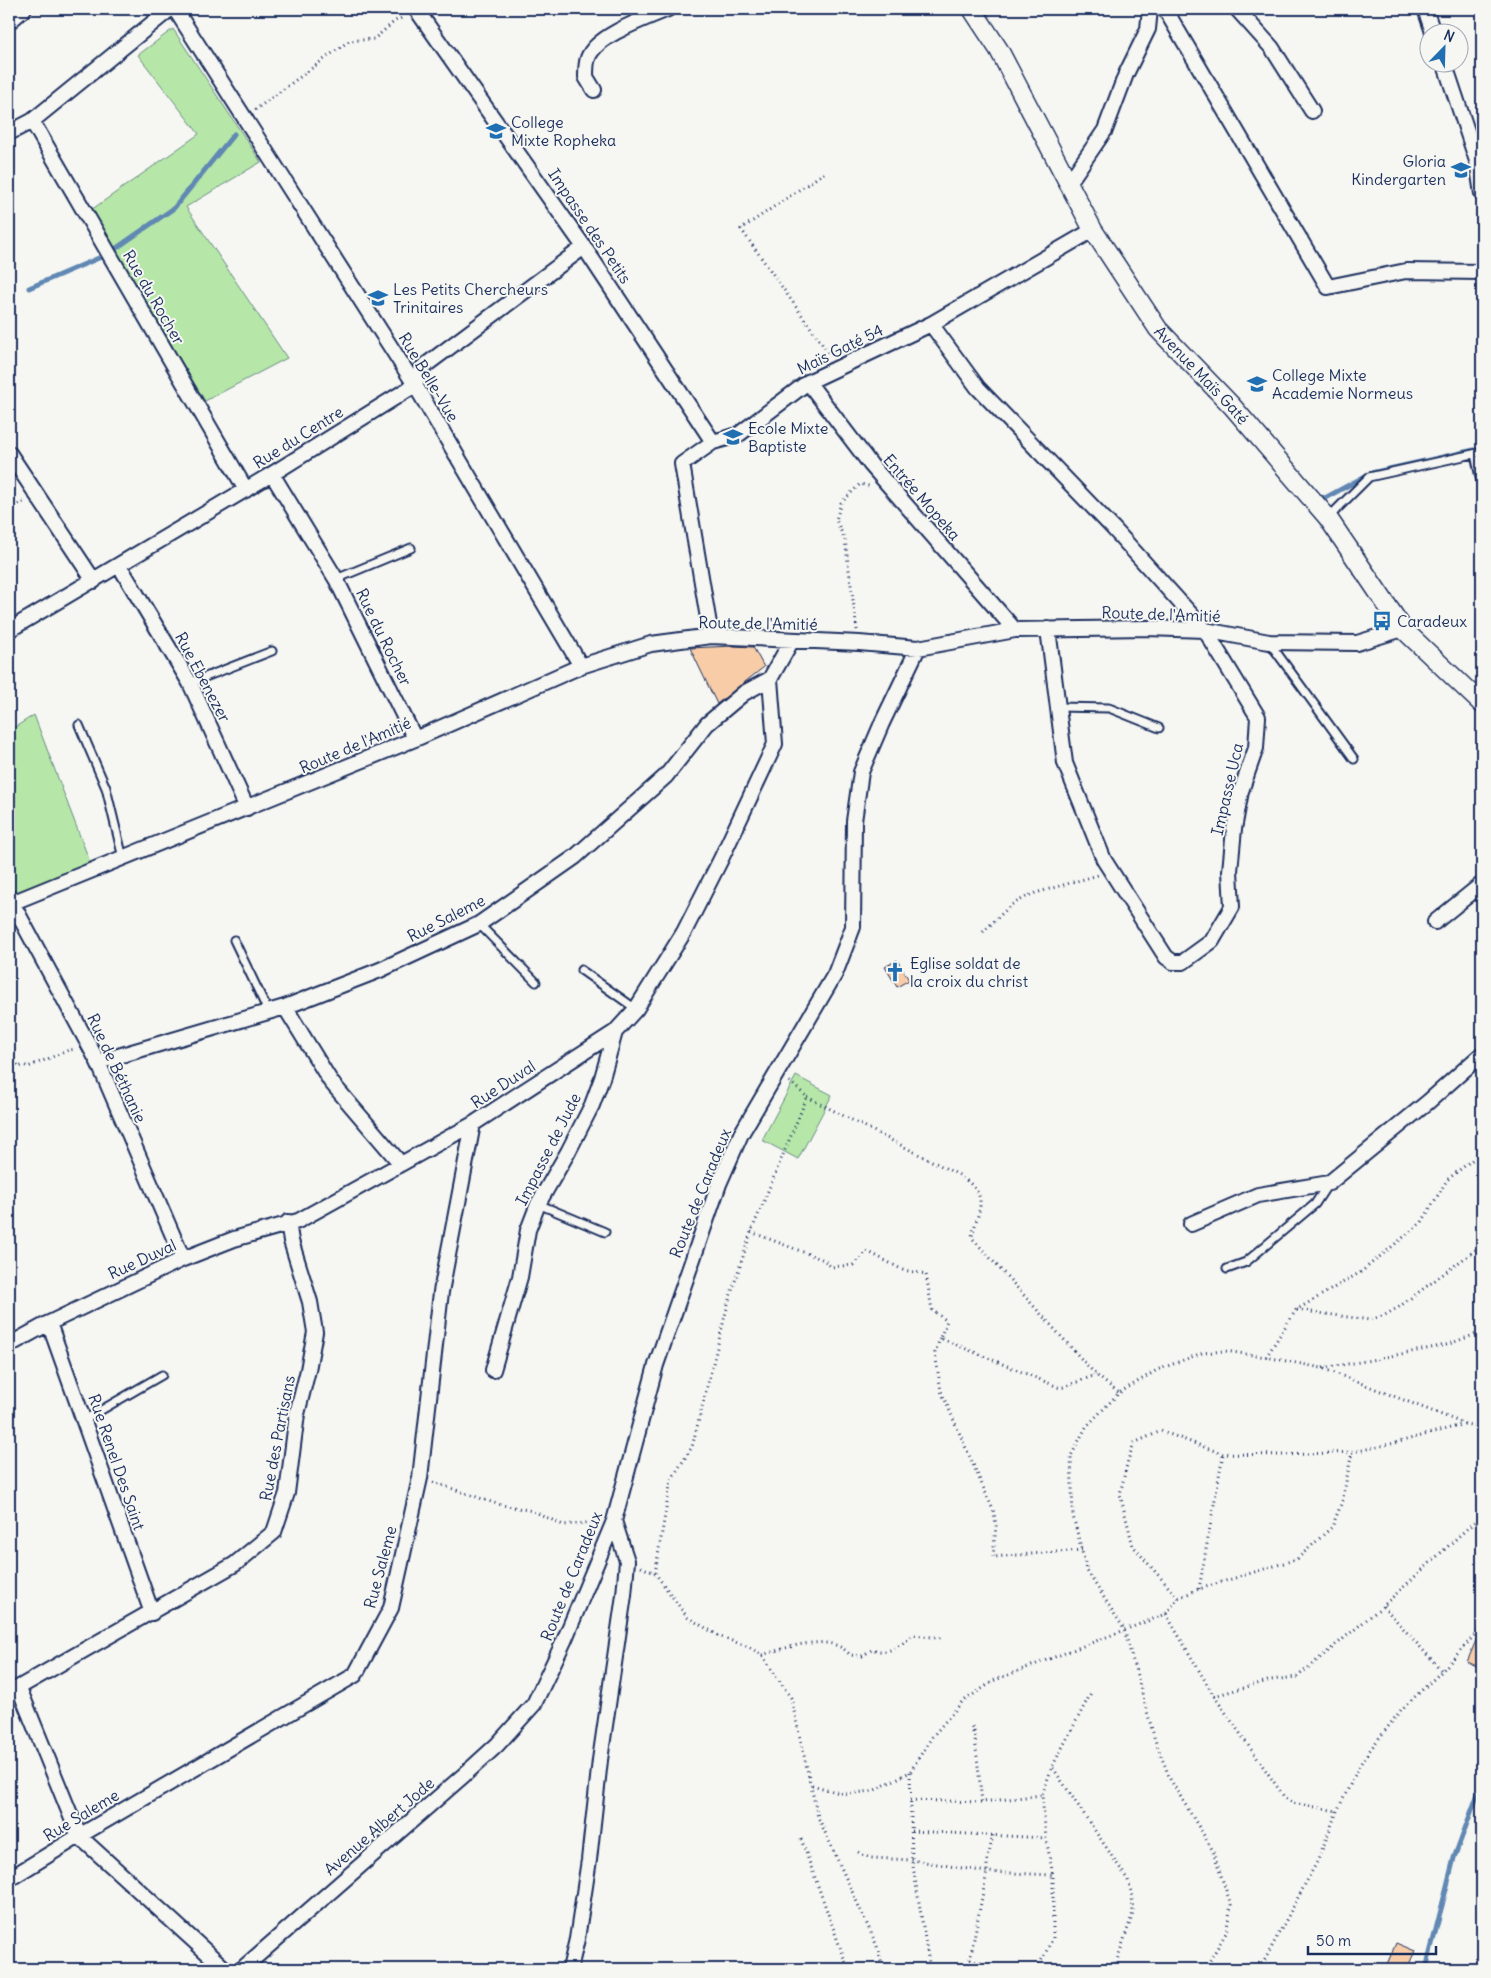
<svg xmlns="http://www.w3.org/2000/svg" width="1491" height="1978" font-family="Delius,sans-serif">
  <style>
    .green { fill: #b6e7a8; stroke: #688b83 }
    .lines { fill: none; stroke-linecap: round; stroke-linejoin: round }
    .stream { stroke: #6088b3; stroke-width: 5 }
    .building { fill: #f8cca7; stroke: #1b2f5e }
    .service-casing { stroke: #1b2f5e; stroke-width: 11 }
    .minor-casing { stroke: #1b2f5e; stroke-width: 18 }
    .tertiary-casing { stroke: #1b2f5e; stroke-width: 21 }
    .path { stroke: #1b2f5e; stroke-width: 3; stroke-dasharray: 1 4; stroke-linecap: butt }
    .service { stroke: #f6f6f2; stroke-width: 7 }
    .minor { stroke: #f6f6f2; stroke-width: 14 }
    .tertiary { stroke: #f6f6f2; stroke-width: 18 }
    .labels { text-anchor: middle; dominant-baseline: central; stroke-width: 4; stroke-linejoin: round; paint-order: stroke }
    .poi-label { font-size: 16px; fill: #1b2f5e; stroke: #f6f6f2; text-anchor: start }
    .street-label { font-size: 16px; fill: #1b2f5e; stroke: #f6f6f2 }
  </style>
  <rect width="100%" height="100%" fill="#f6f6f2"/>
  <filter id="ink" filterUnits="userSpaceOnUse"><feTurbulence type="fractalNoise" baseFrequency=".02" numOctaves="2"/><feDisplacementMap in="SourceGraphic" scale="10" xChannelSelector="R" yChannelSelector="G"/><feConvolveMatrix kernelMatrix="1 2 1 2 8 2 1 2 1" color-interpolation-filters="sRGB"/></filter>
  <g filter="url(#ink)">
    <path class="green" d="M173,29L261,162L186,207L287,358L205,401L91,210L199,134L138,55Z
      M34,715L91,865L11,894L9,890V731Z
      M796,1076L832,1095L798,1159L762,1140Z"/>
    <g class="lines">
      <path class="stream" d="M29,288L108,254L174,208L234,134
        M1316,495L1325,498L1371,473L1474,450
        M1426,1969L1454,1858L1482,1783"/>
    </g>
    <path class="building" d="M733,646L753,647L764,667L717,704L690,648Z
      M897,960L909,980L897,987L885,967Z
      M1482,1626V1668L1467,1662Z
      M1396,1943L1415,1951L1407,1969H1385Z"/>
    <g class="lines">
      <defs>
        <path id="service" d="M1475,454L1482,487
          M1328,518L1369,477L1482,452
          M336,579L411,548
          M1269,642L1354,759
          M190,683L272,651
          M1057,707L1109,708L1159,728
          M79,725L106,788L123,858
          M479,924L536,982
          M234,940L268,1011
          M581,970L636,1009
          M538,1204L605,1232
          M1227,1269L1246,1262L1315,1204L1328,1184
          M84,1420L162,1375"/>
        <path id="minor" d="M175,9L415,385L581,666
          M416,9L584,247L713,442
          M1165,9L1328,287L1406,271L1482,272
          M1237,9L1272,48L1312,111
          M1425,9L1433,32
          M9,22L24,9
          M1444,62L1477,161L1482,194
          M594,90L586,77C586,71 586,63 588,58C596,35 647,18 668,9
          M32,121L246,490
          M9,133L32,121L170,9
          M1068,184L1105,130L1126,74L1148,29L1150,9
          M931,324L978,388L1113,528L1205,630L1258,717L1256,748L1241,791L1234,829L1230,871L1232,907L1212,941L1183,962H1173L1166,957L1104,860L1065,763L1048,629
          M808,382L871,465L1015,630
          M9,453L94,581
          M272,474L336,579L415,739
          M119,565L190,683L247,808
          M9,630L272,474L415,385L423,367L584,247
          M711,636L682,464L713,442L738,435L808,382L931,324L1093,230
          M9,897L98,1062L183,1259
          M9,904L415,739L581,666L651,644L711,636L859,643L918,648L1015,630L1147,628L1205,630L1269,642L1357,643L1403,629
          M1435,922L1482,884
          M285,1007L331,1082L401,1164
          M98,1062L285,1007L380,970L479,924L575,857L666,776L707,724L744,693L770,679
          M1191,1224L1258,1195L1329,1183L1428,1102L1482,1054
          M49,1323L152,1613
          M9,1345L49,1323L183,1259L234,1239L298,1221L473,1124L615,1032L636,1009L684,932L721,859L775,744L770,679L792,640
          M493,1370L520,1277L528,1230L538,1204L568,1152L592,1105L602,1078L615,1032
          M19,1688L79,1836L225,1969
          M9,1693L235,1564L274,1532L287,1493L297,1414L308,1370L315,1332L310,1302L291,1241L288,1222
          M9,1879L79,1836L355,1675L391,1608L420,1478L441,1292L473,1124
          M242,1969L464,1775L497,1745L534,1704L564,1641L614,1521L656,1365L719,1184L741,1134L835,974L853,927L854,821L861,772L882,723L918,648
          M570,1969L577,1939L589,1860L600,1760L624,1595L627,1561L614,1521"/>
        <g id="tertiary">
          <path id="s1" d="M972,9L999,50L1093,230L1158,329L1232,406L1328,518L1403,629L1482,704"/>
        </g>
      </defs>
      <use href="#service" class="service-casing"/>
      <use href="#minor" class="minor-casing"/>
      <use href="#tertiary" class="tertiary-casing"/>
      <path class="path" d="M255,110L349,41L374,39L395,21L404,17
        M824,173L741,229L830,355
        M9,509L25,501
        M857,630L845,540L836,520L841,503L860,484L869,486
        M983,932L1011,905L1032,894L1098,875
        M9,1062L15,1061L19,1067L24,1065L28,1067L69,1050L76,1049
        M807,1097L959,1175C990,1196 980,1205 972,1236L973,1239L1096,1375L1119,1393
        M751,1232L824,1260L831,1267L853,1265L867,1251L903,1270L926,1274L932,1310L947,1321L940,1338L1058,1387H1063L1096,1375
        M1297,1310L1370,1320L1385,1315L1399,1307L1482,1245
        M940,1338L935,1353L941,1391L994,1512L996,1526L993,1557L1082,1550
        M1266,1357L1296,1310L1361,1272L1422,1222L1447,1180L1482,1152
        M1323,1368L1366,1361L1446,1345L1482,1332
        M433,1482L497,1504L533,1511L563,1525L598,1522
        M641,1567L655,1573L687,1617L721,1637L749,1647L762,1655L791,1698L818,1817L877,1946L883,1969
        M655,1573L671,1480L692,1447L729,1300L751,1232L807,1097L789,1081
        M1199,1589L1223,1454
        M1178,1598L1133,1546L1120,1494L1128,1460L1134,1443L1161,1431L1223,1454L1283,1455L1352,1452L1395,1443L1465,1424
        M1383,1606L1442,1671
        M1166,1614L1214,1696L1271,1680L1297,1677L1383,1606L1482,1515
        M762,1655C786,1648 831,1631 850,1655L862,1656L873,1649C888,1656 901,1645 913,1635L943,1638
        M1214,1696L1285,1798L1293,1803L1337,1811
        M973,1733L971,1725L974,1730L982,1802
        M1053,1768L1128,1880L1132,1895L1133,1913L1115,1966
        M910,1772L912,1860L930,1969
        M812,1785L843,1794L873,1791L910,1772L932,1737L962,1702L995,1680L1166,1614L1178,1598L1199,1589L1297,1559L1332,1527L1342,1502L1352,1452
        M910,1800L982,1802L1042,1795
        M911,1831L1046,1838
        M801,1839L848,1969
        M858,1852L870,1858L912,1860L987,1872L1053,1875
        M970,1959L1002,1969
        M970,1969V1959L987,1872V1863L993,1835
        M1037,1969L1053,1938V1875L1046,1838L1042,1795L1052,1767L1092,1691
        M1205,1969L1226,1933L1231,1905L1212,1849L1170,1779L1155,1740L1124,1629L1087,1571L1073,1516L1071,1456L1086,1427L1119,1393L1157,1370L1202,1353L1225,1351L1266,1357L1322,1368L1465,1424L1482,1427
        M1260,1969L1318,1860L1337,1811L1363,1759L1401,1710L1442,1671L1482,1627"/>
      <use href="#service" class="service"/>
      <use href="#minor" class="minor"/>
      <use href="#tertiary" class="tertiary"/>
    </g>
  </g>
  <defs>
    <symbol id="school-bare" viewBox="-9 -9 18 18"><path d="M0-5L7-2L0 1L-7-2ZM-4 1L0 2.5L4 1V4Q0 6-4 4Z" fill="#1f6fb2" stroke="#f6f6f2" stroke-width="2.5" paint-order="stroke"/></symbol>
    <symbol id="bus-bare" viewBox="-9 -9 18 18"><path d="M-5-6H5V4H4V6H2V4H-2V6H-4V4H-5ZM-3.5-4V0h7V-4ZM-3.5 1.2v1.5H-2V1.2ZM2 1.2v1.5H3.5V1.2Z" fill="#1f6fb2" stroke="#f6f6f2" stroke-width="2.5" paint-order="stroke"/></symbol>
    <symbol id="church-bare" viewBox="-9 -9 18 18"><path d="M-1.2-6h2.4v3.5h3.3v2.4h-3.3V6h-2.4V-.1h-3.3v-2.4h3.3Z" fill="#1f6fb2" stroke="#f6f6f2" stroke-width="2.5" paint-order="stroke"/></symbol>
  </defs>
  <g fill-rule="evenodd">
    <use href="#school-bare" x="482" y="117" width="28" height="28"/>
    <use href="#school-bare" x="1447" y="156" width="28" height="28"/>
    <use href="#school-bare" x="364" y="284" width="28" height="28"/>
    <use href="#school-bare" x="1243" y="370" width="28" height="28"/>
    <use href="#school-bare" x="719" y="423" width="28" height="28"/>
    <use href="#bus-bare" x="1368" y="607" width="28" height="28"/>
    <use href="#church-bare" x="881" y="958" width="28" height="28"/>
  </g>
  <g class="labels">
    <g class="poi-label">
      <text x="511" y="122">College<tspan x="511" dy="18">Mixte Ropheka</tspan></text>
      <text x="1446" y="161" text-anchor="end">Gloria<tspan x="1446" dy="18">Kindergarten</tspan></text>
      <text x="393" y="289">Les Petits Chercheurs<tspan x="393" dy="18">Trinitaires</tspan></text>
      <text x="1272" y="375">College Mixte<tspan x="1272" dy="18">Academie Normeus</tspan></text>
      <text x="748" y="428">Ecole Mixte<tspan x="748" dy="18">Baptiste</tspan></text>
      <text x="1397" y="621">Caradeux</text>
      <text x="910" y="963">Eglise soldat de<tspan x="910" dy="18">la croix du christ</tspan></text>
    </g>
    <g class="street-label">
      <text transform="translate(590 226) rotate(56)">Impasse des Petits</text>
      <text transform="translate(154 297) rotate(60)">Rue du Rocher</text>
      <text transform="translate(840 349) rotate(-26)">Maïs Gaté 54</text>
      <text stroke="none"><textPath href="#s1" startOffset="434">Avenue Maïs Gaté</textPath></text>
      <text transform="translate(429 377) rotate(59)">Rue Belle-Vue</text>
      <text transform="translate(298 437) rotate(-32)">Rue du Centre</text>
      <text transform="translate(922 497) rotate(49)">Entrée Mopeka</text>
      <text transform="translate(1161 614) rotate(2)">Route de l'Amitié</text>
      <text transform="translate(758 623) rotate(1)">Route de l'Amitié</text>
      <text transform="translate(384 637) rotate(64)">Rue du Rocher</text>
      <text transform="translate(203 677) rotate(62)">Rue Ebenezer</text>
      <text transform="translate(355 745) rotate(-23)">Route de l'Amitié</text>
      <text transform="translate(1227 789) rotate(-77)">Impasse Uca</text>
      <text transform="translate(446 918) rotate(-27)">Rue Saleme</text>
      <text transform="translate(117 1068) rotate(65)">Rue de Béthanie</text>
      <text transform="translate(503 1084) rotate(-33)">Rue Duval</text>
      <text transform="translate(548 1149) rotate(-63)">Impasse de Jude</text>
      <text transform="translate(700 1193) rotate(-68)">Route de Caradeux</text>
      <text transform="translate(142 1259) rotate(-25)">Rue Duval</text>
      <text transform="translate(277 1438) rotate(-79)">Rue des Partisans</text>
      <text transform="translate(117 1462) rotate(71)">Rue Renel Des Saint</text>
      <text transform="translate(380 1567) rotate(-75)">Rue Saleme</text>
      <text transform="translate(571 1576) rotate(-68)">Route de Caradeux</text>
      <text transform="translate(81 1815) rotate(-31)">Rue Saleme</text>
      <text transform="translate(379 1826) rotate(-41)">Avenue Albert Jode</text>
    </g>
  </g>
  <rect width="1491" height="1978" fill="none" stroke="#f6f6f2" stroke-width="30"/>
  <rect x="15" y="15" width="1461" height="1948" fill="none" stroke="#1b2f5e" stroke-width="2" filter="url(#ink)"/>
  <g transform="translate(1444 48) rotate(23)"><circle r="24" fill="#f6f6f2" stroke="#9ea6b7"/>
  <path d="M0-4L9 19L0 12L-9 19Z" fill="#1f6fb2"/>
  <text y="-8" font-size="14" font-weight="bold" text-anchor="middle" fill="#1b2f5e">N</text>
  </g>
  <path d="M1308 1946v8h128v-8" fill="none" stroke="#1b2f5e" stroke-width="2.5"/>
  <text x="1316" y="1946" font-size="15" fill="#1b2f5e" stroke="#f6f6f2" stroke-width="4" paint-order="stroke">50 m</text>
</svg>
